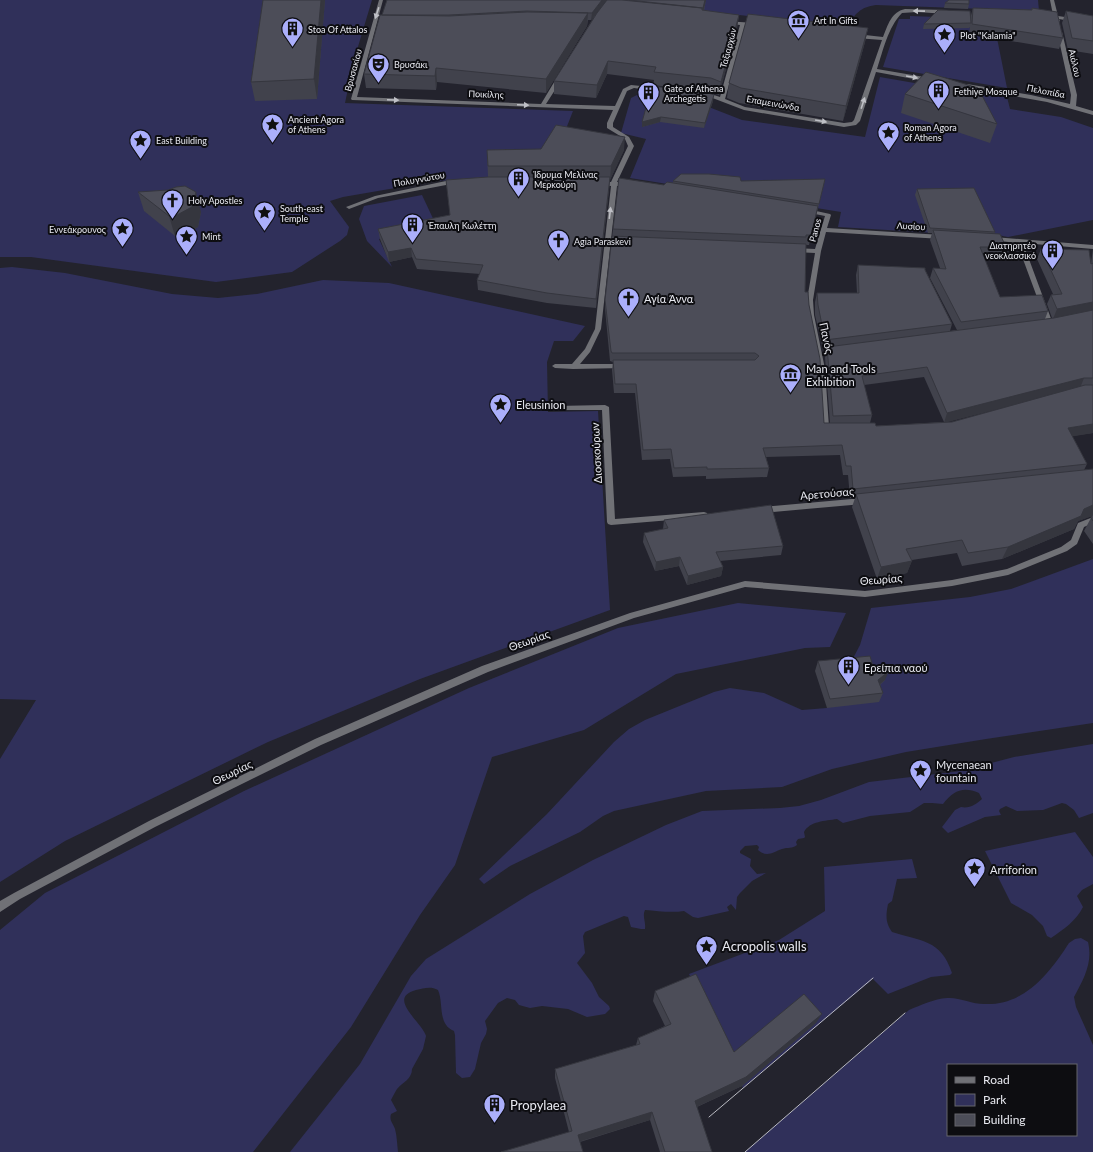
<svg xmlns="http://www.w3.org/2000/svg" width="1093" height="1152" font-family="Lato,sans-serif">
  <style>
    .green { fill: #30305a; fill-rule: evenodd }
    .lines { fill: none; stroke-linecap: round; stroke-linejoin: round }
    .street { fill: #707176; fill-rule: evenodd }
    .tram { stroke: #babbc2; stroke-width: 1 }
    .wall { fill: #41424c; fill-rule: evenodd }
    .shaded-wall { fill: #35363e }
    .building { fill: #4c4d58; stroke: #35363e }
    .oneway { fill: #bfc0c6 }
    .labels { text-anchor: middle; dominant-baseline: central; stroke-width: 4; stroke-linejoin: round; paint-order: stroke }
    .far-poi-label { font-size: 9px; fill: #e9eaf1; stroke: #0d0d11; text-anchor: start }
    .far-street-label { font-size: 9px; fill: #e9eaf1; stroke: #0d0d11 }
    .poi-label { font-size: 11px; fill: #e9eaf1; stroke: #0d0d11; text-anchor: start }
    .street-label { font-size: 11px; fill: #e9eaf1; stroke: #0d0d11 }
    .near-poi-label { font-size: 13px; fill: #e9eaf1; stroke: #0d0d11; text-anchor: start }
  </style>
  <rect width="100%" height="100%" fill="#23232d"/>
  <path class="green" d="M0,0H372L354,60L345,103L573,111L564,134L551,139H547L541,151L505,149V178L436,181L343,197L330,201L349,227L347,235L340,241L292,272L216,282L31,257H0Z
    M632,0H1038L1039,11L876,5C860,7 855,14 847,27L630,3Z
    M910,16L992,19L998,43L1007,88L883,67L899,19H910Z
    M880,77L972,93V91L1007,97L1010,109L1061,117L1093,128V220L1008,237L987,233L986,236L838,227L841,212L630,178L646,139L621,133L631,98L639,94L696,102L742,120L865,137Z
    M422,195L437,227L379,239L392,267L367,241L359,219L364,206Z
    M12,267L65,273L172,294L218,298L257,294L323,280L389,283L585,326L573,341H554L547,362L548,412L598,411L610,610L420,679L268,742L65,841L0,882V759L36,700L0,699V268Z
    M1093,559V723L986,739L906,752L832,769L782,787L706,791L614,811L603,816L580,832L510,866L484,884L479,879L547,814L614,742L629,729L645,720L714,692L730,688L764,693L802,710L827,708L860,645L871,608L970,597L1011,589Z
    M738,603L846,613L830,647L805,648L676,674L584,730L492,757L455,865L420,915L351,1027L253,1152H0V930L45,893L244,791L469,688L618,628Z
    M1093,744V813L1079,818L1074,810L1066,804L1062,803L1043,810L1017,811L1006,806L1000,809L999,811L1001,815L985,817L948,833L942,827L955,810L961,807C969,809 977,804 982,799L979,793C963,786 953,791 943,804L932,803H924L910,812L870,816L843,823L837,819C825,821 810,821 804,832L805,837L804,838L798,839L796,842L797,845C792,849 788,847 782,849C773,852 767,858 758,850L759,847L757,845L745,846L740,851V853L751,859L750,866L757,874L766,873L752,881L740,893L737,897L736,910L731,904L727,907L729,911L698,918L693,917L684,911C671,913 658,911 645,910C642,916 646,922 645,929H641L631,927L628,917L624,916L585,932L583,936L585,953L577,963L592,983L599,997L609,1006L610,1009L605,1014L587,1017L568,1009L542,1006L530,1008L519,1005L515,1000L507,998L498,1003L485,1021L487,1029L486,1034L481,1043L475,1069L470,1077L462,1078L456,1073L455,1035L454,1031C437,1024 444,1003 438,990C431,986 424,988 416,990C386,998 422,1022 426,1036L423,1049L412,1069C412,1079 403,1082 397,1089C395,1092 393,1096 391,1100L397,1111L391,1114C389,1121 393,1123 395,1129C397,1136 397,1144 398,1152H290L360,1064L411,976L426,959L530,894L593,860L666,825L702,811L780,808L799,806L821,800L869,782L961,771L1014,757Z
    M1075,832L1093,857V884L1082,890L1077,896L1083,907C1076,921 1064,929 1051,938L1047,936L1043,926L1032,915L1011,903L985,851Z
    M912,859L917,878L897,879L892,901L888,904C886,915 885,922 892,932C920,941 941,939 952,973L950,975L931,977L888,994L873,979L743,1088L689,974L779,940L825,911L824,867Z
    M1081,938L1088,942C1093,963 1084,978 1074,997L1076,1007L1093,1045V1152H745L909,1010C921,1005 934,999 947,998C959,997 972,1004 984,1004C1024,1006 1049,974 1069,943L1075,939ZM948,1065H1076V1135H948Z"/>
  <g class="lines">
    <path class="street" d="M379,0H383L357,97L541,104L556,79L559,77L562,79L546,104L615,106L623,89L631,85L661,88L664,90L661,92L634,88L627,91L613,123V127L629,137L634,146L617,182L629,183L632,185L629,187L617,186L601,329L590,352L580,364H624L625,366L624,368L573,369L555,368L552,366L555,364H572L585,349L595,329L611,186L599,185L596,183L599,181L611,182L628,146L625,139L607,128V123L613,110L352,100L351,99Z
      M1050,0H1054L1058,16L1093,21V25L1059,19L1060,21L1057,23L1055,22L1054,18L1046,17V15H1053Z
      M905,9L947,10L950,12L947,14L917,12L902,13C888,27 883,51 877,69L930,78L933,80L930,82L876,72L860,121L856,125L844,127L744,110L702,94L705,92L720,97L740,25L726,23V21L754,23L756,24V26H745L725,99L745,107L844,123L852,122L854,120L882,40L856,38L853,36L856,34L883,37C888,25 891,12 905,9Z
      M1057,31L1062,32L1077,95L1076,106L1093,111V115L1047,102L967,88L964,86L967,84L1031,95L1070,104L1071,95Z
      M446,181H457L460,183L457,185H446L378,198L349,209L346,207L375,196Z
      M807,209L830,214L831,215L827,228L942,235L945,237L942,239L826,232L821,251L813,300L814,315L825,369L829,427H834L835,429L834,431L826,433L822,430L819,369L808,315L807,300L815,253L795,252L792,250L795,248L815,249L825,216L805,212L804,211Z
      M993,237L1093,245V249L1023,243L1053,324L1052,326H1048L1047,324L1017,243L991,240L990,239Z
      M605,405L609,407L615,519L704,512L707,513L708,515L707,517L611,525L608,524L607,522L602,410H556L552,408L556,406Z
      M863,498L867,501L863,504L761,513L757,510L761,507Z
      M1093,517V523L1084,527L1077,544L1067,551L1008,575L952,586L865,597L745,587L634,618L488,672L321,745L155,827L20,899L0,912V901L14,893L149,821L315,739L482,666L630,613L745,581L865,591L952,580L1007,569L1061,547L1071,540L1078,523Z"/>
    <path class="tram" d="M709,1117L873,978
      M745,1152L905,1013"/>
  </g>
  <path class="wall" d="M263,0H325L317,99L255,101L251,82Z
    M387,0H706L704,11L739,15L737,28L719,95L709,92L653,85L654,80L607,74L596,98L554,94V81L594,17L591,20H588L587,26L546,93L437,82L436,90L366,88L364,74Z
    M945,3L969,4L968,9L944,8Z
    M973,8L1031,10L1032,8L1063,38L1059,49L969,34L970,27L969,28L923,29L924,24L970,19Z
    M1066,11L1093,16V54L1068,50L1062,23Z
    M868,28L865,42L843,121L739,103L727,98L729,83Z
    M905,94L997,124L990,143L901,113Z
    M713,101L704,128L660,122L642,127V122Z
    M487,150H624L610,180L596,308L547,303L478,290L477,280L480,274L417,269L412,257L389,262L380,239L378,229L450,215L446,180L488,177Z
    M825,179L809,245H806L805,292L809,305L824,423H830L825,357L827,349H823L815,315V302L817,293H857L856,275L858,265L925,270L952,324L950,331L957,330L930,278L933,268H940L930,240L932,233H928L915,195L917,189L995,232L994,234L1006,247L1002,257H984L1000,297L1048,311L1045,319L1052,318L1047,304L1051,295L1053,294L1037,259L1041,249L1091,263L1093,249V433L1072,436L1087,464L1084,470L1093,469V544L1084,531L1092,516L1078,521L1074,529L1002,559L962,566L957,553L912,560L907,573L877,579L852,507L855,498H850L848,475H843L840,455L766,457L769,468L767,477L706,479V476L673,477L670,459L642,460L635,393H614L612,370L613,362L610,361L605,309V300L613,229L664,185L673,183V181H741ZM924,377L944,422L876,426L870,423L872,415L864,385ZM1012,405L952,422H946Z
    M138,192L201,212L198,227L183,235L175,236L144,211Z
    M664,520L783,546L781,555L720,561L723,567L721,576L687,585L679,566L655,571L643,542L644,533L663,529Z
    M818,661L873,666L885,680L880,685L883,693L879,702L827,708L815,671Z
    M655,991L734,1052L816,1023L742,1086L697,1107L712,1152H660L650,1120L580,1142L569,1132L555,1078V1069L636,1045L638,1038L665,1026L653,1001Z"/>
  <path class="shaded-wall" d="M321,0H325L317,99L314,79Z
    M602,0H608L591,20L592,13Z
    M705,0H706L702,16L703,8Z
    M588,13L587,26L546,93V79Z
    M739,15L737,28L719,95L721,82Z
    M868,28L865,42L843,121L846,106Z
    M608,61L607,74L596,98L597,85Z
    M436,68L437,82L436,90L435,76Z
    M714,95L713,101L704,128L705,123Z
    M661,117L660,122L642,127V122Z
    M625,137L624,150L610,180L611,166Z
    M610,177L609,187L596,308V299Z
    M196,192L201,212L198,227L183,235L175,236L169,216Z
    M411,248L412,257L389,262L388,252Z
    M1093,302V311L1053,319L1057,309Z
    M1084,378L1080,388L944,423L947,413Z
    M1093,424V433L1063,438L1068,428Z
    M1093,505V515L1092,516L1078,521L1074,529L1002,559L1008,547L1084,509Z
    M680,557L679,566L655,571L656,562Z
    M912,561L907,573L877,579L881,567Z
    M723,567L721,576L687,585L688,576Z
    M889,671L885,680L874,689L878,680Z
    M822,1014L816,1023L742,1086L692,1109L695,1101Z
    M652,1112L650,1120L578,1142V1135Z"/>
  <path class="building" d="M263,0H321L314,79L251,82Z
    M387,0H602L592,13L527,11L449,15H382Z
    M607,0H622L702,8V10L739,15L721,82L711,78L654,72L656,67L608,61L597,85L554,81L597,13Z
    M629,0H705L703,8Z
    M949,0H969V4L945,3Z
    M973,8L1032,10V8L1057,12L1063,38L972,24Z
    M938,10L970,11L971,23L924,24Z
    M1066,11L1093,16V41L1072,38Z
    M527,12L588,13L546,79L436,68L435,76L364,74L380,15L449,16Z
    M748,14L868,28L846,106L741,88L729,83Z
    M926,72L978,88L997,124L905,94Z
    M652,86L708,93L714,95L705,123L661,117L642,122Z
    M556,125L625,137L611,166H488L487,150L541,149Z
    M681,174H709L740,177L741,181L825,179L819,204L673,181Z
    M488,177H610L596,299L547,293L477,280L483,265L416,259L411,248L388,252L378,229L450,215L446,180Z
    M619,178L664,185L667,182L818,206L811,235H806V237L613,229Z
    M185,186L196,192L192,207L177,215L169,216L138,192L168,190L176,187Z
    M974,188L995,232L930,228L917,189Z
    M933,230L1000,234L1006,247H980L1000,297L1042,295L1048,311L961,322L933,268L946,269Z
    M612,236L806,244L805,292H808L809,305L820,359L824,423H875L876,426L952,422L1085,385H1093V424L1068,428L1087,464L853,489L851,466H846L842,445L763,448L769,468L707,469V467L674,468L671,449L643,450L636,384H615L613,360H755L759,356L755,353H612L611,351L605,300Z
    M1041,249L1089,250L1091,264L1093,263V302L1057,309L1051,295L1062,294Z
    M858,265L925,268V270L952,324L825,340L818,305L817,293H859Z
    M1093,310V378H1084L947,413L927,367L862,376L872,415L833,416L827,347L1054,318Z
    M1093,469V505L1084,509L1081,516L1008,547L968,553L962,540L906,549L912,561L881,567L856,494Z
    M771,505L783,546L716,552L723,567L688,576L680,557L656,562L644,533L668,528L664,520Z
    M1092,515H1093V521L1091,518Z
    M870,656L873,666L889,671L878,680L883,693L830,699L818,661Z
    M696,974L734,1052L804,994L822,1014L746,1077L695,1101L712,1152H665L652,1112L578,1135L583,1152H501L572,1131L555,1069L640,1044L638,1038L671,1024L655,991Z"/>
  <defs><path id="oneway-solid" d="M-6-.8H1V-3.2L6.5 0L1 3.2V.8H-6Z"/></defs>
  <g class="oneway">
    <use href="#oneway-solid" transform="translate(919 11) rotate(-179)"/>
    <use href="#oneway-solid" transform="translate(377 13) rotate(108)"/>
    <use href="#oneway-solid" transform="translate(912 77) rotate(10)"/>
    <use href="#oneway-solid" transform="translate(393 100) rotate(2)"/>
    <use href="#oneway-solid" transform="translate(863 103) rotate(-72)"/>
    <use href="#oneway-solid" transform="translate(523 105) rotate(2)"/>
    <use href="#oneway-solid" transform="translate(821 121) rotate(10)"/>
    <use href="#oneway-solid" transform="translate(610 213) rotate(-83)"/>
  </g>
  <defs>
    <symbol id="museum-pin" viewBox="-11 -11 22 30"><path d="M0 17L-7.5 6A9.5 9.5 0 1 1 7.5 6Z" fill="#abaffb" stroke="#0d0d11"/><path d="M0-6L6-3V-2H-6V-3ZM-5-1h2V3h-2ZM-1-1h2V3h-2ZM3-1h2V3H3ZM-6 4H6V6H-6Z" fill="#111"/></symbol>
    <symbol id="building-pin" viewBox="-11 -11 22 30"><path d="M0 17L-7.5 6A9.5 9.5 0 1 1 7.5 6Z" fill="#abaffb" stroke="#0d0d11"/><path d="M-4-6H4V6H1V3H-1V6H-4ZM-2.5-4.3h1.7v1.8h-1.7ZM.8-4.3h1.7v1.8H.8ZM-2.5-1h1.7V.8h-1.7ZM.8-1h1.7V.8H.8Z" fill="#111"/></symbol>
    <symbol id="sight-pin" viewBox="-11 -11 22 30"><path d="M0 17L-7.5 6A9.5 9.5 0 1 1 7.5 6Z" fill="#abaffb" stroke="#0d0d11"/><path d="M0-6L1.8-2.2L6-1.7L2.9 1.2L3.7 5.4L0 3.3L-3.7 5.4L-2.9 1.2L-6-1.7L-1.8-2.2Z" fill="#111"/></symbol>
    <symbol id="theatre-pin" viewBox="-11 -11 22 30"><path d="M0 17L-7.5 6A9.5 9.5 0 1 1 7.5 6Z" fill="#abaffb" stroke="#0d0d11"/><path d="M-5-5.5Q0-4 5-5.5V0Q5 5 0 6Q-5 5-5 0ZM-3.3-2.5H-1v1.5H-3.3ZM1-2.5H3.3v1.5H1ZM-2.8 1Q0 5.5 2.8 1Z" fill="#111"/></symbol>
    <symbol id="church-pin" viewBox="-11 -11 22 30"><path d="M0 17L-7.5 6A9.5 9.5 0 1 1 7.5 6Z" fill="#abaffb" stroke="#0d0d11"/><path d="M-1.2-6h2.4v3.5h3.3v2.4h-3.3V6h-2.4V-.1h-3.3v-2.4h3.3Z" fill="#111"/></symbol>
  </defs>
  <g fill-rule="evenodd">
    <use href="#museum-pin" x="786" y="8" width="25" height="34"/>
    <use href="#building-pin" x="280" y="16" width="25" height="34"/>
    <use href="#sight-pin" x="932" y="22" width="25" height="34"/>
    <use href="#theatre-pin" x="366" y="52" width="25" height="34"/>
    <use href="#building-pin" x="926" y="78" width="25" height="34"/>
    <use href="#building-pin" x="636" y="80" width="25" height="34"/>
    <use href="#sight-pin" x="260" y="112" width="25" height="34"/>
    <use href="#sight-pin" x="876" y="120" width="25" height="34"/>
    <use href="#sight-pin" x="128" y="128" width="25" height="34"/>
    <use href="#building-pin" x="506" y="166" width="25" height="34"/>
    <use href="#church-pin" x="160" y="188" width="25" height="34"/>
    <use href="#sight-pin" x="252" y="200" width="25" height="34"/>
    <use href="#building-pin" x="400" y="212" width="25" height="34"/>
    <use href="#sight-pin" x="110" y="216" width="25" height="34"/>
    <use href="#sight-pin" x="174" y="224" width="25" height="34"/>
    <use href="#church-pin" x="546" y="228" width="25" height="34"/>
    <use href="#building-pin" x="1040" y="238" width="25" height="34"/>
    <use href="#church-pin" x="616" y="286" width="25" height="34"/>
    <use href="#museum-pin" x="778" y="362" width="25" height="34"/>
    <use href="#sight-pin" x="488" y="392" width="25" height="34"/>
    <use href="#building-pin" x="836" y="654" width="25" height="34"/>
    <use href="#sight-pin" x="908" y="758" width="25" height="34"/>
    <use href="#sight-pin" x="962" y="856" width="25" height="34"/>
    <use href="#sight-pin" x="694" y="934" width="25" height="34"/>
    <use href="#building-pin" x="482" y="1092" width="25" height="34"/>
  </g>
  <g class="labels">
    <g class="far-poi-label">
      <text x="814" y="20">Art In Gifts</text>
      <text x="308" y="29">Stoa Of Attalos</text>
      <text x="960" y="35">Plot "Kalamia"</text>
      <text x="394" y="64">Βρυσάκι</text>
      <text x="664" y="88">Gate of Athena<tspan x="664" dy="10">Archegetis</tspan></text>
      <text x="954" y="91">Fethiye Mosque</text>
      <text x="288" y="119">Ancient Agora<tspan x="288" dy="10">of Athens</tspan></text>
      <text x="904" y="127">Roman Agora<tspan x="904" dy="10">of Athens</tspan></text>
      <text x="156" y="140">East Building</text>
      <text x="534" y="174">Ίδρυμα Μελίνας<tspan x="534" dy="10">Μερκούρη</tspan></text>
      <text x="188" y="200">Holy Apostles</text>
      <text x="280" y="208">South-east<tspan x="280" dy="10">Temple</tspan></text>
      <text x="428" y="225">Έπαυλη Κωλέττη</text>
      <text x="106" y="229" text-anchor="end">Εννεάκρουνος</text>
      <text x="202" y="236">Mint</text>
      <text x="574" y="241">Agia Paraskevi</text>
      <text x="1036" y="245" text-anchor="end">Διατηρητέο<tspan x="1036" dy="10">νεοκλασσικό</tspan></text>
    </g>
    <g class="far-street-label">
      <text transform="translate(728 48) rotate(-75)">Ταξιαρχών</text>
      <text transform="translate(1075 63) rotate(77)">Αιόλου</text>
      <text transform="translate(353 70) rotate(-75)">Βρυσακίου</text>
      <text transform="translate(1046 91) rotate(11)">Πελοπίδα</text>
      <text transform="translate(486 94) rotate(2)">Ποικίλης</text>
      <text transform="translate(773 103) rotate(10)">Επαμεινώνδα</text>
      <text transform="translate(419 179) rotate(-10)">Πολυγνώτου</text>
      <text transform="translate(911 226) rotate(3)">Λυσίου</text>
      <text transform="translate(815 230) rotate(-75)">Panos</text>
    </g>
    <g class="poi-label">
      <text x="644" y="298">Αγία Άννα</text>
      <text x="806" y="368">Man and Tools<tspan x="806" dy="13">Exhibition</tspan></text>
      <text x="516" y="404">Eleusinion</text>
      <text x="864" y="667">Ερείπια ναού</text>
      <text x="936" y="764">Mycenaean<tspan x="936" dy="13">fountain</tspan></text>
      <text x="990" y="869">Arriforion</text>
    </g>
    <g class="street-label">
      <text transform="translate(827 338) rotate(78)">Πανός</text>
      <text transform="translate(596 453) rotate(-93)">Διοσκούρων</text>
      <text transform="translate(827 493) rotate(-5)">Αρετούσας</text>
      <text transform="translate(881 579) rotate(-5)">Θεωρίας</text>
      <text transform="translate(529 640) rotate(-20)">Θεωρίας</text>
      <text transform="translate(232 772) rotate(-26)">Θεωρίας</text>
    </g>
    <g class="near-poi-label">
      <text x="722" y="946">Acropolis walls</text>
      <text x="510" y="1105">Propylaea</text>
    </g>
  </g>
  <rect x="947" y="1064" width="130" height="72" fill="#0d0d11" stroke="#65656b"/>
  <rect x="955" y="1077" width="20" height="6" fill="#707176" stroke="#65656b"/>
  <text x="983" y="1084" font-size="12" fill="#e9eaf1">Road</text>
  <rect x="955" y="1094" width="20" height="12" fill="#30305a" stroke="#65656b"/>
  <text x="983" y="1104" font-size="12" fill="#e9eaf1">Park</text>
  <rect x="955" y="1114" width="20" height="12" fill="#4c4d58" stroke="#65656b"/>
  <text x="983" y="1124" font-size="12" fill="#e9eaf1">Building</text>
</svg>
